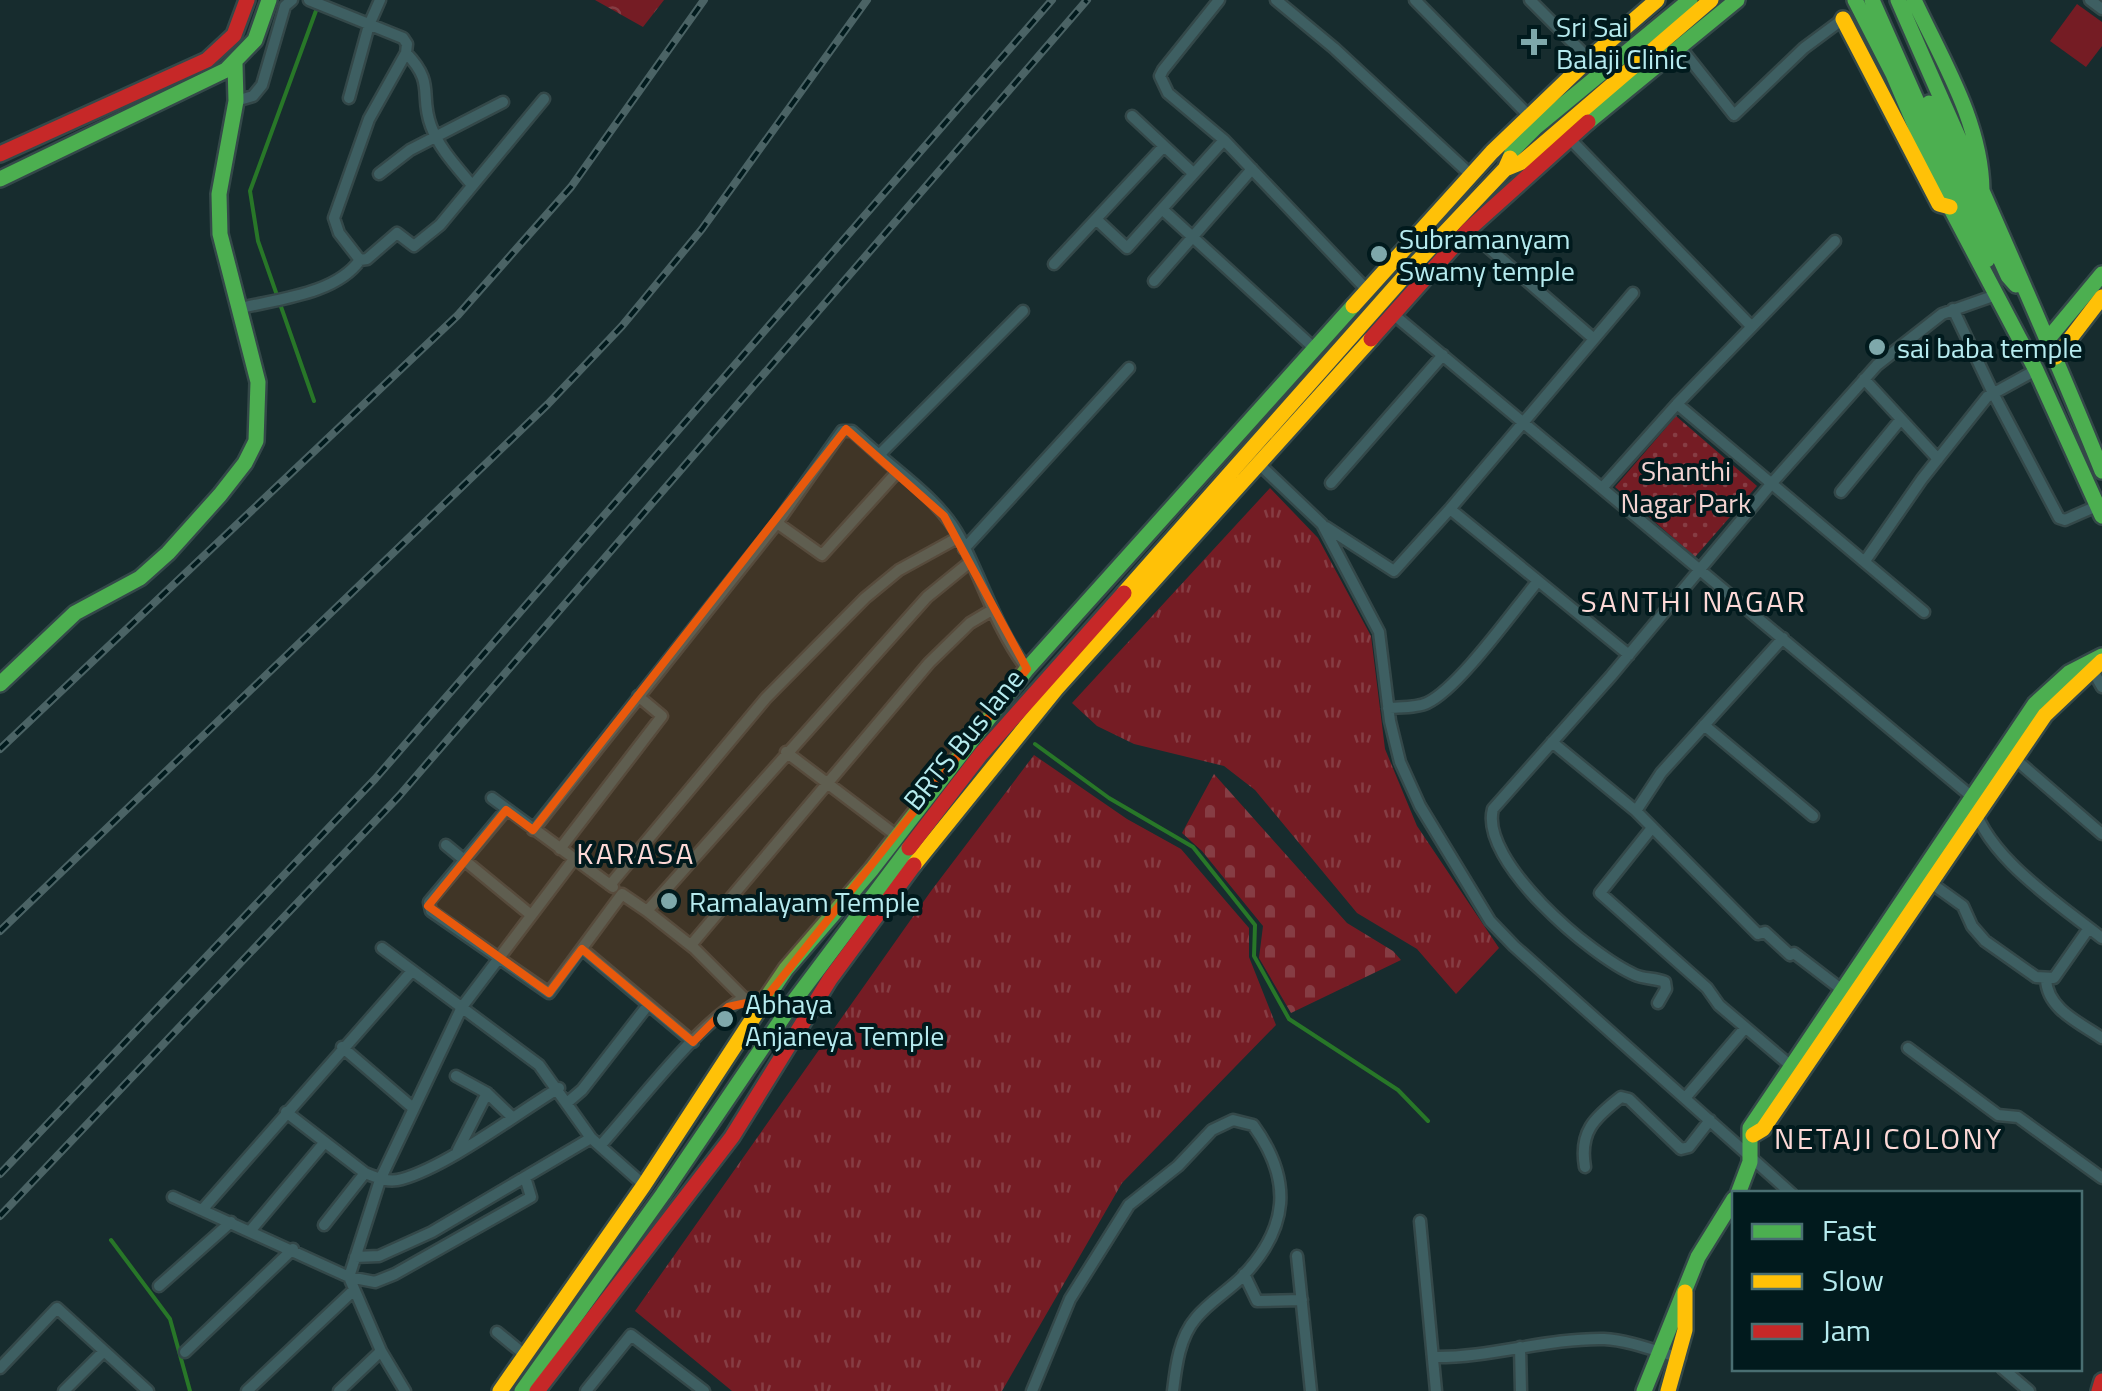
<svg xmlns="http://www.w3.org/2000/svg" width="2102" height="1391" font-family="'Titillium Web',sans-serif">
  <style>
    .grass { fill: url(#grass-tufts) }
    .forest { fill: url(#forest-crowns) }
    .cemetery { fill: url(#cemetery-stones) }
    .park { fill: url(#park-dots) }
    .pitch { fill: #751c24 }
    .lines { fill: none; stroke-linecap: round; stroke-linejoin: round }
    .stream { stroke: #287728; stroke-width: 4 }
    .street-casing { stroke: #344849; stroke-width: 15 }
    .fast-casing { stroke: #344849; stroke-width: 20 }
    .slow-casing { stroke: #344849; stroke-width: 20 }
    .jam-casing { stroke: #344849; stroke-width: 20 }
    .street { stroke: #3e5f62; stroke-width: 10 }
    .fast { stroke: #4caf50; stroke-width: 15 }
    .slow { stroke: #ffc107; stroke-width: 15 }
    .jam { stroke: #c62828; stroke-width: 15 }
    .rail-casing { stroke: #4b6365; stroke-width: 8 }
    .rail { stroke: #011a1d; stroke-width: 4; stroke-dasharray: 11; stroke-linecap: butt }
    .marked { fill: #e8590c; fill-opacity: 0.2; stroke: #e8590c; stroke-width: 8; stroke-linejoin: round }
    .poi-dot { fill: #7ea8ab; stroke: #011a1d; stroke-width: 4 }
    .labels { text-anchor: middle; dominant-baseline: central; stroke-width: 8; stroke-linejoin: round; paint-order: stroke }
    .poi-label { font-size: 28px; fill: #b6ebef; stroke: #011a1d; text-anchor: start }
    .park-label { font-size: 28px; fill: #f2d3d1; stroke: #011a1d }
    .street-label { font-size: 28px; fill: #b6ebef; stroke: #011a1d }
    .neighbourhood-label { font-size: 30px; letter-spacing: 2.5px; fill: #fcd8d6; stroke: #011a1d }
  </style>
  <defs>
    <pattern id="grass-tufts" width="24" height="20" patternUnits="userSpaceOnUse" patternTransform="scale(2.5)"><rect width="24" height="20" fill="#751c24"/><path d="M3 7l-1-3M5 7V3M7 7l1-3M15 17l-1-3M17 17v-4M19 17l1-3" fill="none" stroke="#863d44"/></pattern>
    <pattern id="forest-crowns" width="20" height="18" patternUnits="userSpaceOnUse" patternTransform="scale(2.5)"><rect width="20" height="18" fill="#751c24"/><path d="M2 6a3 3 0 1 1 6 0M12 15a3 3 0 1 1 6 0" fill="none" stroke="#863d44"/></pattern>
    <pattern id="cemetery-stones" width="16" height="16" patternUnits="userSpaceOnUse" patternTransform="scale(2.5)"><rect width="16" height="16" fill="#751c24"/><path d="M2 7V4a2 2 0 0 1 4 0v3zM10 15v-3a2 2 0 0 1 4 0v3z" fill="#863d44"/></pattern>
    <pattern id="park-dots" width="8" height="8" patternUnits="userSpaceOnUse" patternTransform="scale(2.5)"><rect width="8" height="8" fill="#751c24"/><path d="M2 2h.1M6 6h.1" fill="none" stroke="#863d44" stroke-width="1.8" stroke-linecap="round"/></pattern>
  </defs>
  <rect width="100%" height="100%" fill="#172c2e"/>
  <path class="grass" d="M1270,488L1318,538L1371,636L1385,749L1417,826L1499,948L1456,994L1417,949L1357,913L1255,790L1224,766L1134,744L1097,726L1072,703Z
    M1034,755L1127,819L1181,849L1249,928V957L1276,1025L1122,1183L1002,1391H732L635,1311L931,891Z"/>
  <path class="forest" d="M595,0H664L643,27Z"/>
  <path class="cemetery" d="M1214,774L1347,923L1393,951L1401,960L1291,1013L1259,958L1263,926L1202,851L1182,833Z"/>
  <path class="park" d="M1676,416L1757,486L1695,557L1615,487Z"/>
  <path class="pitch" d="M2077,4L2102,22V46L2086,67L2050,41Z"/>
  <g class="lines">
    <path class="stream" d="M314,401L258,241L250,191L317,8
      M1035,744L1109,798L1193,847L1255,925L1254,956L1289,1019L1398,1090L1428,1121
      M111,1240L170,1319L190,1391"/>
    <defs>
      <path id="street" d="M309,0L403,38L407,44L406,53L369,119L334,218L339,233L360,260L367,259L397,233L414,246L440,225L544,99
        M1219,0L1163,70L1160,76L1168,93L1224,140L1368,291
        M1276,0L1334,48L1471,175
        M1415,0L1528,115
        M1530,0L1589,59
        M2090,0L2102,9
        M1680,47L1734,115L1804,48L1843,19
        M406,53C436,84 419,94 431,126C439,148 456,166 471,184
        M349,98L369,25L380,0
        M236,101L253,96L262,85L285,6L292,0
        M1132,116L1193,173
        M1569,138L1751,326
        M379,174L410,150L503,102
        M1162,209L1224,140
        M1097,220L1127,248L1162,209L1314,348
        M1468,230L1594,339
        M1054,264L1164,146
        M1154,281L1252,169
        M241,308C278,299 336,294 360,260
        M1953,309L1993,393L2059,518L2065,520L2097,506
        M1023,311L879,455C908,480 942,504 960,538C983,582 997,630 1027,669
        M1393,314L1971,796C1981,854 2058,903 2102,938
        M1864,379L1938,459
        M1677,404L1924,612
        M1258,463L1322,524L1379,632L1390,721L1400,762L1420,806L1490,921L1514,946L1792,1194
        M1331,483L1443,355
        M1603,487L1677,404L1835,241
        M1841,492L1901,419
        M777,523L822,555L898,471
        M1326,527L1394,571L1450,509
        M964,549L1129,368
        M1865,561L1922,479L1987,397L2036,370
        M1629,655L1450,509L1633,293
        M2093,671L2102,687
        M1388,708C1400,707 1417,708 1427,703C1459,688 1513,611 1538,581
        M1704,725L1813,816
        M1552,742L1636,811L1758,934L1765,932L1790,955L1794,953L1841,989
        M786,752L897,836
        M2014,758L2102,834
        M492,798L613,887
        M506,810L429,902L431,911L549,993L622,894L647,911
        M1636,811L1661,773L1783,638
        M1651,829L1600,893L1707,988L1719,1005L1791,1066
        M533,830L777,523L842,431H852L879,455
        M446,845L531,915
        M560,849L662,716L638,696
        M1931,883L1963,906L1972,926L1985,941L2036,977L2054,978L2089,928
        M610,885L766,698L865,598L899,570L959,537
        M691,945L929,663L970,623L992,610
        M382,948L539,1065L591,1138L644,1185
        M582,949L693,1042
        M2046,979C2047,1009 2080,1023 2102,1038
        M1658,1003L1666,989L1665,982C1655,978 1644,979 1635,975C1591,956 1479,861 1493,809L1611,676L1772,483L1877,365L1942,314L1996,295
        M787,1013L765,999L744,998L694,948L647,911L927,597L970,562
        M342,1047L413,1108
        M1908,1048L1998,1115L2018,1117L2102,1178
        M456,1076L487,1093L512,1117
        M1686,1097L1745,1028
        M568,1102L582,1090L648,1005
        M286,1112L365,1173C377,1178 389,1183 402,1179C448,1166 516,1114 559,1088
        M600,1146C638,1104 697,1024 744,998
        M458,1150L487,1093
        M1585,1167C1579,1132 1594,1118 1621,1097L1629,1099L1681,1149L1689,1147L1710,1120
        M173,1197L349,1277L375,1282L395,1274L531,1197L525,1177
        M202,1210L412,971
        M1420,1221L1436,1391
        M324,1225L365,1173
        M251,1230L324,1143
        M1297,1256L1311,1391
        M355,1257L379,1256L432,1232L591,1138
        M1244,1274L1257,1301L1302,1300
        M159,1286L231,1222
        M497,1332L525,1355
        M1520,1347L1521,1391
        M185,1352L293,1249
        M1433,1357C1491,1358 1546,1338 1604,1339C1628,1340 1656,1351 1680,1358
        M0,1368L57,1308L148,1391
        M2002,1368L2029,1391
        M64,1391L104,1351
        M247,1391L354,1290
        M339,1391L381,1351
        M405,1391L381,1351L349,1277L380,1180L462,1007L574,859
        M586,1391L631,1335L704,1391
        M1032,1391L1070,1299L1129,1205L1178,1166L1212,1130L1233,1120L1253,1125C1293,1180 1289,1228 1242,1277C1228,1291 1209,1302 1196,1318C1179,1338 1176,1366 1173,1391"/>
      <path id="fast" d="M1855,0L1893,74L1950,207L2036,370L2102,516
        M1872,0L1987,260
        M1898,0C1966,157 2038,312 2102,471
        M1914,0C1942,60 1981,122 1982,190
        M1929,103L2008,276L2016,285
        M1588,122L1737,0
        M1510,158L1513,150L1536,127L1690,0
        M0,179L226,70L255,40L269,0
        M2048,339L2102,274
        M0,684L75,613L140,578L168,553L220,495L245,463L256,441L258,382L220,234L219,194L236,101L235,64
        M761,1006L786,969L872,869L1027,669L1353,306
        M1738,1194L1750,1162V1128L2035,704L2069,673L2102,656
        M522,1391L663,1194L794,1001L909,848
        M1644,1391L1698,1257L1734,1199"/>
      <path id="slow" d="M1843,19L1939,204L1950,207
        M1505,169L1522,162L1711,0
        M1353,306L1492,152L1589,59L1657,0
        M2056,357L2102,297
        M1124,593L1417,262L1505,169L1510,158
        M914,865L1056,689L1371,339
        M1753,1135L1763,1129L2045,715L2102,661
        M500,1391L644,1185L761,1006
        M1668,1391L1685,1330V1292"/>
      <path id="jam" d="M0,154L207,60L234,35L247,0
        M1371,339L1468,230L1588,122
        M909,848L981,754L1124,593
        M537,1391L732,1137L830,979L914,865
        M2099,1391L2102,1381"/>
    </defs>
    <use href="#street" class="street-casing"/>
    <use href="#fast" class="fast-casing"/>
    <use href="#slow" class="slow-casing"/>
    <use href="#jam" class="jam-casing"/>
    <use href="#street" class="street"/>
    <use href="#fast" class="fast"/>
    <use href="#slow" class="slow"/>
    <use href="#jam" class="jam"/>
    <defs>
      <path id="rail" d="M0,749L458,315L571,187L704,0
        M0,931L548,404L622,326L702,229L867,0
        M0,1174L375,779L1052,0
        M0,1216L399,796L1087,0"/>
    </defs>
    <use href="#rail" class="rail-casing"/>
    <use href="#rail" class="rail"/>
  </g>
  <path class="marked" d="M846,429L944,516L1027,669L765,999L728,1007L693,1042L582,949L549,993L428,906L506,810L533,830Z"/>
  <g class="poi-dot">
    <path d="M1529 27h10v10h10v10h-10v10h-10v-10h-10v-10h10z"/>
    <circle cx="1379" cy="254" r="10"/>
    <circle cx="1877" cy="347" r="10"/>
    <circle cx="669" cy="901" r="10"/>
    <circle cx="725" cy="1019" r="10"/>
  </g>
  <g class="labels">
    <g class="poi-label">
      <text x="1556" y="26">Sri Sai<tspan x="1556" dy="32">Balaji Clinic</tspan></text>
      <text x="1399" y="238">Subramanyam<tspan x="1399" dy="32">Swamy temple</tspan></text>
      <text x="1897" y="347">sai baba temple</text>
      <text x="689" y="901">Ramalayam Temple</text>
      <text x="745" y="1003">Abhaya<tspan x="745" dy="32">Anjaneya Temple</tspan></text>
    </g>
    <g class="park-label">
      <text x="1686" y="470">Shanthi<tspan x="1686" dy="32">Nagar Park</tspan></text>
    </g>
    <g class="street-label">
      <text transform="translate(963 739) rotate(-51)">BRTS Bus lane</text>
    </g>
    <g class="neighbourhood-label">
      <text x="1694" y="601">SANTHI NAGAR</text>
      <text x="636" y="853">KARASA</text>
      <text x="1889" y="1138">NETAJI COLONY</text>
    </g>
  </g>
  <rect x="1732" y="1191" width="350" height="180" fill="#011a1d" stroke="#496e71" stroke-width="2.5"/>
  <rect x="1752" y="1224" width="50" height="15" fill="#4caf50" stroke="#496e71" stroke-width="2.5"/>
  <text x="1822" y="1241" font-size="30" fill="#b6ebef">Fast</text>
  <rect x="1752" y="1274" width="50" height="15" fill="#ffc107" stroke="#496e71" stroke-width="2.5"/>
  <text x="1822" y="1291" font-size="30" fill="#b6ebef">Slow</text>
  <rect x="1752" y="1324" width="50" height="15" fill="#c62828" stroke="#496e71" stroke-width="2.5"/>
  <text x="1822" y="1341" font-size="30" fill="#b6ebef">Jam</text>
</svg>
